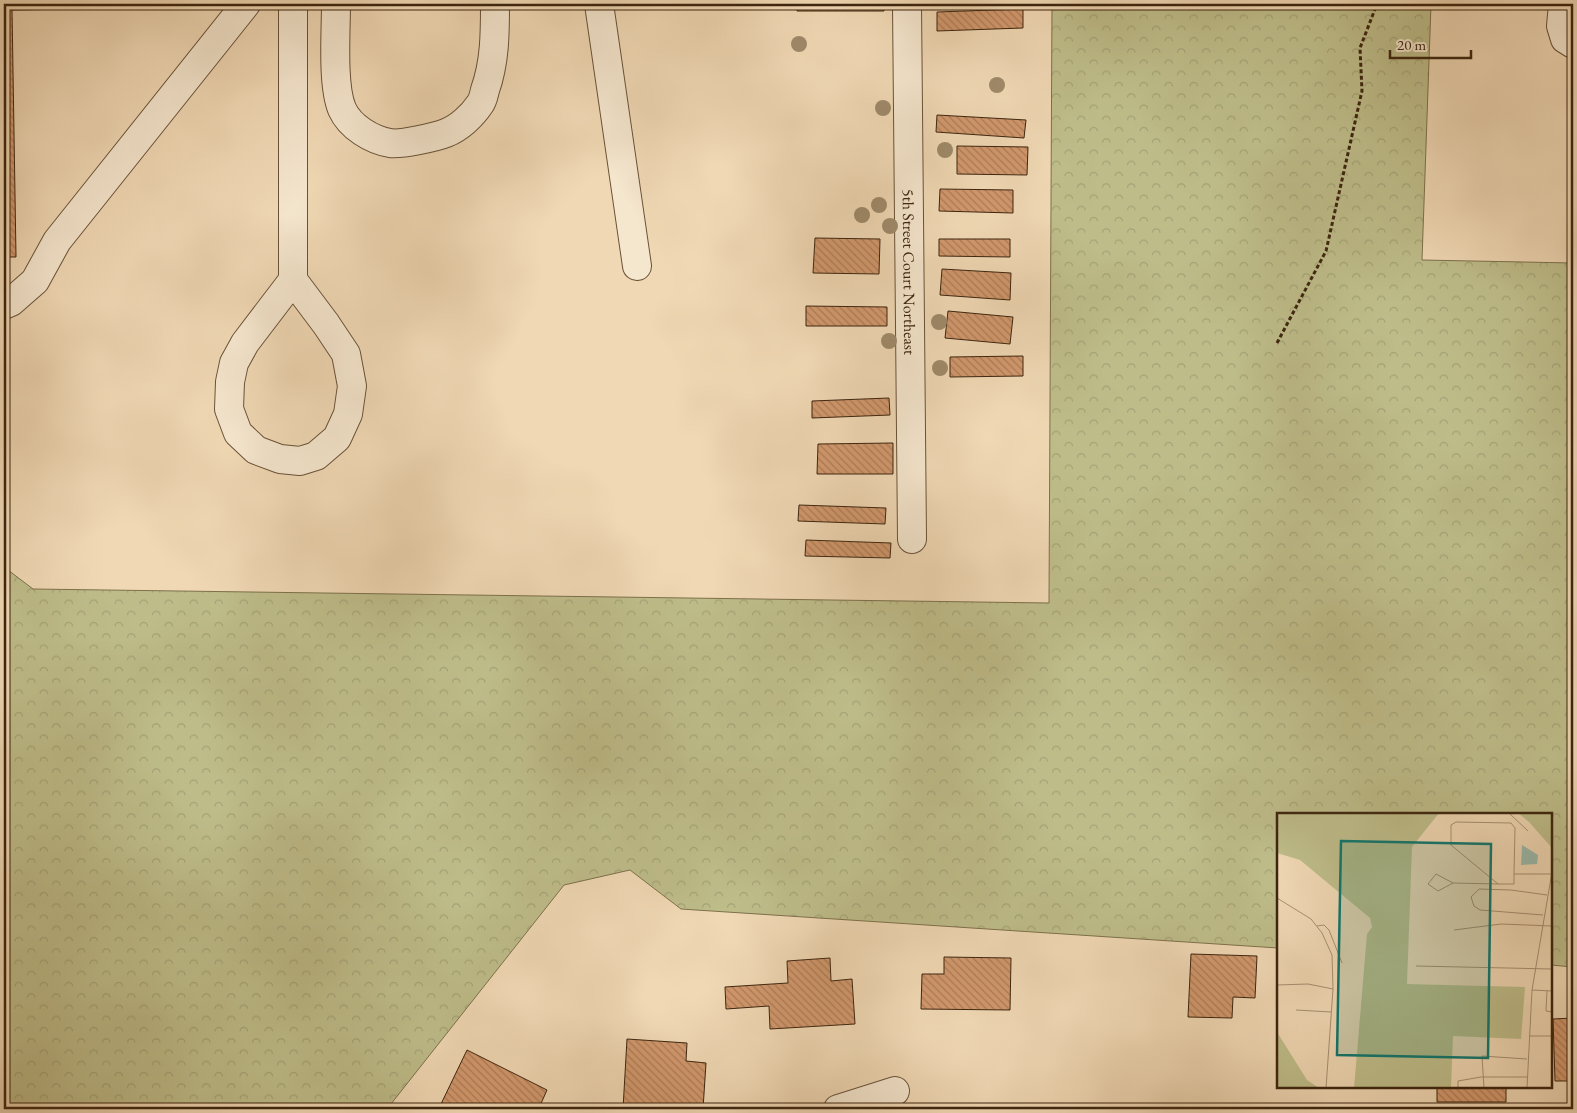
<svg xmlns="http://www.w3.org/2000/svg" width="1577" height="1113" font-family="'EB Garamond',serif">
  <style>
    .forest { fill: url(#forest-crowns); stroke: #7d714c }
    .building { fill: url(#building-back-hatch); stroke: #3c250f }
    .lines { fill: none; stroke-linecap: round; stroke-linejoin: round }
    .minor-casing { stroke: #695238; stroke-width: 30 }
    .path { stroke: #3c250f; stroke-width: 3; stroke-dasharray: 4 2.5; stroke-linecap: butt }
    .minor { stroke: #f5e6ce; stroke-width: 28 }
    .tree { fill: #9f8a6a }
    .labels { text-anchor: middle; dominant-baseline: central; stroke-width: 5; stroke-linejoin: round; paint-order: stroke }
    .street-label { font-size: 16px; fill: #3c250f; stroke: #f5e6ce }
    .inset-road { fill: none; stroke: #a89072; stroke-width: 1 }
    .view { fill: #0f766e; fill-opacity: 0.15; stroke: #0f766e; stroke-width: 2.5 }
    .inset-edge { fill: none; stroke: #3c250f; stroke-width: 2.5 }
  </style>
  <defs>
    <pattern id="forest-crowns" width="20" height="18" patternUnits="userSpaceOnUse" patternTransform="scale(1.25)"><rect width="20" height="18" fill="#bebd8a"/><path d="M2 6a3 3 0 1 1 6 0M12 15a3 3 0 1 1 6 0" fill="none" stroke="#a4a276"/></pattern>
    <pattern id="building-back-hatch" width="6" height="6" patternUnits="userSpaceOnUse" patternTransform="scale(1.25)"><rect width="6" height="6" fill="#d2986d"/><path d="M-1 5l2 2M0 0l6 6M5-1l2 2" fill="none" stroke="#ac7c58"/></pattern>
  </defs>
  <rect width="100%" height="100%" fill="#f0d8b4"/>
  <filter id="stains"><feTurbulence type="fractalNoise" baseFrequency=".004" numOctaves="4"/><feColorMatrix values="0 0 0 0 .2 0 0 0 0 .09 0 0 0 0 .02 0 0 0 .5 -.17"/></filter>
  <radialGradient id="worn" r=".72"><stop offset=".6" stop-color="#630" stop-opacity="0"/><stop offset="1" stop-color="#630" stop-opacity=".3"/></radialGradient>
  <path class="forest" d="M1052,4H1431L1422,260L1573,263V967L1551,965V814H1278V948L681,909L630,870L564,885L387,1109H4V567L33,589L1049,603Z"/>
  <path class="building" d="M4,4H146V8L12,10L16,257H4Z
    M797,4H884V11H797Z
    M1023,9V28L937,31V12Z
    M937,115L1026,120L1024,138L936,132Z
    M957,146L1028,147L1027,175L957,174Z
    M940,189L1013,190V213L939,211Z
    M815,238L880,239L879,274L813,273Z
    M939,239H1010V257L939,256Z
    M942,269L1011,273L1010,300L940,295Z
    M806,306L887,307V326H806Z
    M948,311L1013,317L1010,344L945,338Z
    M1023,356V376L950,377V357Z
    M889,398L890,415L812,418V401Z
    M893,443V474H817L818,444Z
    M799,505L886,508L885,524L798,521Z
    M806,540L891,543L890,558L805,556Z
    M1191,954L1257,956L1255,998L1233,997L1232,1018L1188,1017Z
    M944,957L1011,958L1010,1010L921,1009L922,974H944Z
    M830,958L831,981L852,979L855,1024L770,1029L769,1006L726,1009L725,987L788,983L787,961Z
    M1573,1018V1094V1081H1555L1553,1019Z
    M627,1039L687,1043L686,1061L706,1063L703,1109H623Z
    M467,1050L547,1090L539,1108L542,1109H452L441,1104Z
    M1437,1087H1506V1102H1437Z"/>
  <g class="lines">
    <defs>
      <g id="minor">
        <path d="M293,4V280L245,343L234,363L230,382L229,409L238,433L256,450L280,459L300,461L316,456L337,438L348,414L352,386L346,354L326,324L293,280"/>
        <path d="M336,4C336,32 332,85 342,109C350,127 372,140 390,143C400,145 436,137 446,133C459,128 472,116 480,104C483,100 484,94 485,90C495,62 495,33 495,4"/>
        <path d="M599,4L637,266"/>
        <path id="s1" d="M907,4L912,539"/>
        <path d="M1563,4L1561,26L1565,39L1573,44"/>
        <path d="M4,305L11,302L35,281L57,241L246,4"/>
        <path d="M838,1109L895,1091"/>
      </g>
    </defs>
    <use href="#minor" class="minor-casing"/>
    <path class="path" d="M1277,343L1326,251L1362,91L1360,48L1377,4"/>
    <use href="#minor" class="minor"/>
  </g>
  <g class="tree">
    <circle cx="799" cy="44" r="8"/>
    <circle cx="997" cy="85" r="8"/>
    <circle cx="883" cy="108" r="8"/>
    <circle cx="945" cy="150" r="8"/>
    <circle cx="879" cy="205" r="8"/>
    <circle cx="862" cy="215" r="8"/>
    <circle cx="890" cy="226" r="8"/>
    <circle cx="939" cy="322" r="8"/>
    <circle cx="889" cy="341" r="8"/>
    <circle cx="940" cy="368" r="8"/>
  </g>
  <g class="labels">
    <g class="street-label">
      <text stroke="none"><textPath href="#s1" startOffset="268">5th Street Court Northeast</textPath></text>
    </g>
  </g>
  <g transform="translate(1277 813)">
    <rect width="275" height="275" fill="#f0d8b4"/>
    <path d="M0,0H162L135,34L130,171L248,174L244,226L176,223L174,275H77L90,121L95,114L93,105L23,47L0,40ZM241,0H275V35L252,9ZM0,219L30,267L42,275H0Z" fill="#bebd8a"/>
    <path d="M245,32L261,42L260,51L244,52Z" fill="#9abaac"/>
    <path class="inset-road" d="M232,0L251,18M237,61L238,15L234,10L179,9L174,12V32L221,71H237V61H274M176,70L161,78L151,71L159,61L176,70L221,71M0,85L34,106L45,120L55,142L56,176L49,275M266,102L203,97L197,93L194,84L202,76L234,77L270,82M40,113L47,112L52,117L65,150M177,117L224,111L275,113M139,153L275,156M0,172L31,171L56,176M255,177L275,178M270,178L269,198L275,199M19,197L54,199M252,223H275M181,275V268L204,264H250M207,275L205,243L250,246M250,275L255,177L275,59"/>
    <path class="view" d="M64,28L214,31L211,245L60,242Z"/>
    <rect width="275" height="275" class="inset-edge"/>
  </g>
  <rect width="1577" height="1113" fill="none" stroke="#f0d8b4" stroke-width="20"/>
  <rect x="5" y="5" width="1567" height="1103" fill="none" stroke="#3c250f" stroke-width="2.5"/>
  <rect x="10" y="10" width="1557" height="1093" fill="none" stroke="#3c250f"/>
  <path d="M1390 50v8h81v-8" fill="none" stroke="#3c250f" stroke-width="2.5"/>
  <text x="1397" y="50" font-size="15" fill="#3c250f" stroke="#f5e6ce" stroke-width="4" paint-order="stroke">20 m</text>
  <rect width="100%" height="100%" filter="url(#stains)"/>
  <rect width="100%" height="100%" fill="url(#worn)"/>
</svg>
